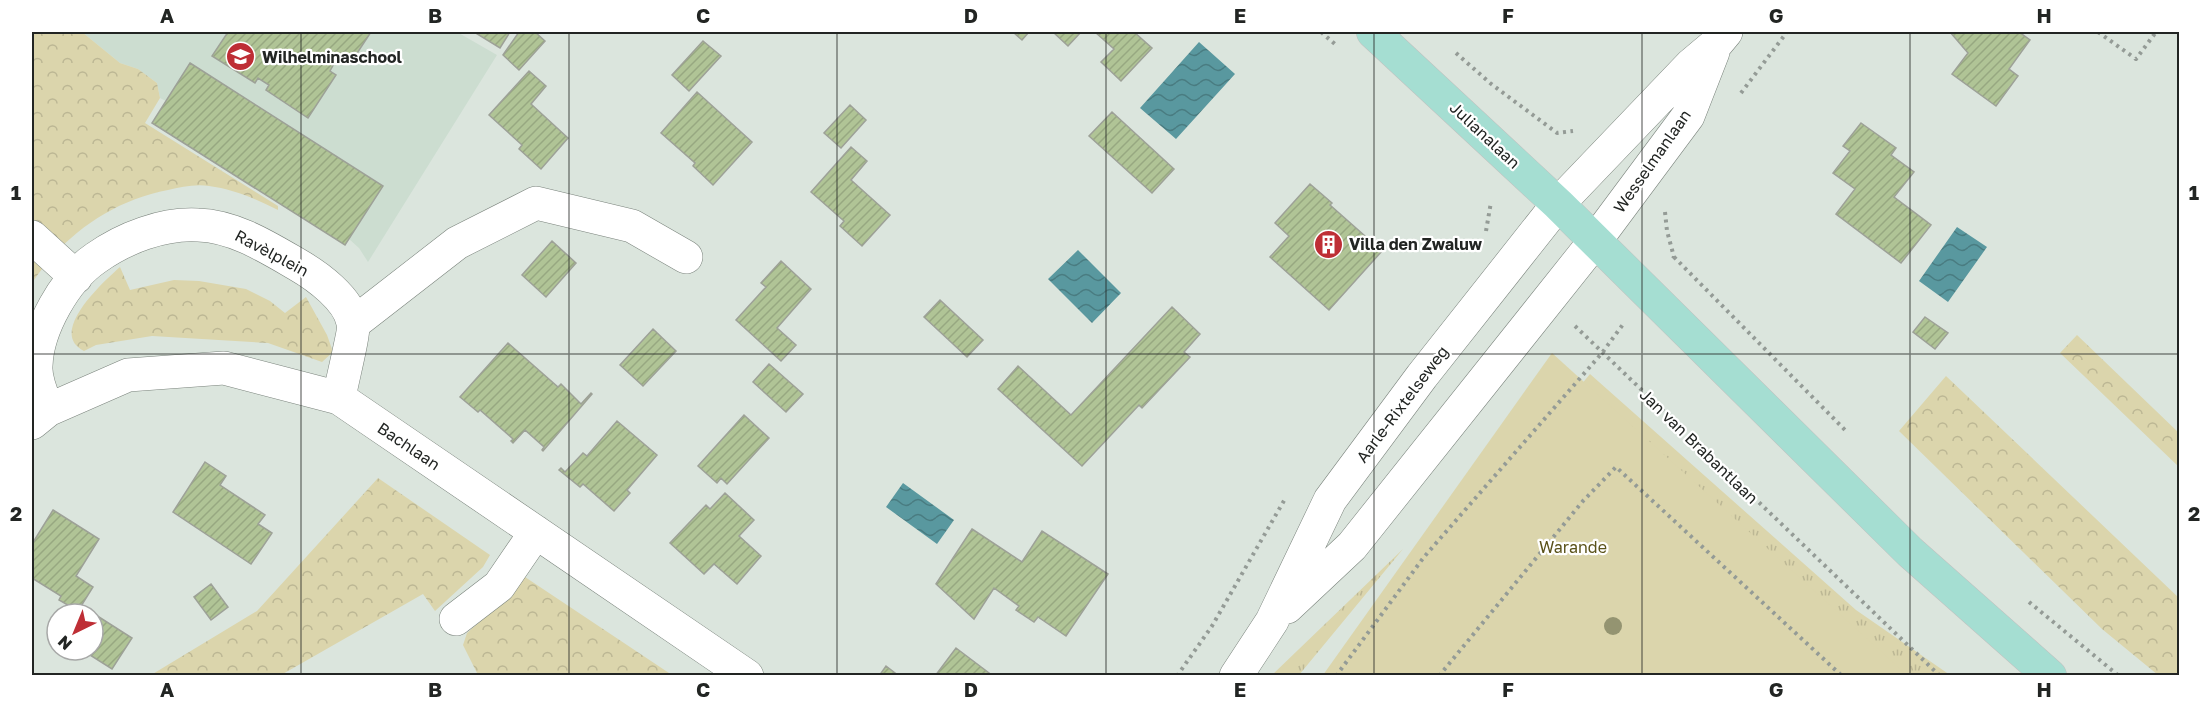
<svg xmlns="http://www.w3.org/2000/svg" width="2211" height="707" font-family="'Golos Text',sans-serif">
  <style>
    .built { fill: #ccddd0 }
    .grass { fill: url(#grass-tufts) }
    .forest { fill: url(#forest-crowns) }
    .park { fill: #dbd5ac }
    .water { fill: url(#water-waves) }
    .building { fill: url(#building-hatch); stroke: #9da197; stroke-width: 1.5 }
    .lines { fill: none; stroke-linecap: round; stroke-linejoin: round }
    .minor-casing { stroke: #7a837c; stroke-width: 34 }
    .major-casing { stroke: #c1c2c1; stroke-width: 34 }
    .path { stroke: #949b96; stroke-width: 4; stroke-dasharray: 3 4.5; stroke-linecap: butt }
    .minor { stroke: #fff; stroke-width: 33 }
    .major { stroke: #a5ded2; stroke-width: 33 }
    .tree { fill: #949471 }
    .grid { fill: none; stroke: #222523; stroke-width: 1.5; stroke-opacity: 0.55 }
    .labels { text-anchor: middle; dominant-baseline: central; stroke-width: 4.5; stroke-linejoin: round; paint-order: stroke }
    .poi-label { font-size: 16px; font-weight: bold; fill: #222523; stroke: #fff; text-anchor: start }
    .street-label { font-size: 16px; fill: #222523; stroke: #fff }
    .park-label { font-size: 16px; fill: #5a5219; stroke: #fff }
    .neatline { fill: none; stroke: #222523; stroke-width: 2 }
    .grid-label { font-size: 20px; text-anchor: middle; font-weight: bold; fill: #222523 }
  </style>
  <defs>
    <pattern id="grass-tufts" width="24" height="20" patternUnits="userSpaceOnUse" patternTransform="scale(1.5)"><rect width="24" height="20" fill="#dbd5ac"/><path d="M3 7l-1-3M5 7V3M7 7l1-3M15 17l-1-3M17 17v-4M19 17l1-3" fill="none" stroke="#bcb794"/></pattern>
    <pattern id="forest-crowns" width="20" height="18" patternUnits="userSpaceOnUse" patternTransform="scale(1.5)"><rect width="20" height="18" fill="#dbd5ac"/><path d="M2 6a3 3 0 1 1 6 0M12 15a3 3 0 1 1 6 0" fill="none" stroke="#bcb794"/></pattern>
    <pattern id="water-waves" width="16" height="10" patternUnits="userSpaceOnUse" patternTransform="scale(1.5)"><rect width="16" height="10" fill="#59989f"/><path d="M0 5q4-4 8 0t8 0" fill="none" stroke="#497c81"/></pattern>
    <pattern id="building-hatch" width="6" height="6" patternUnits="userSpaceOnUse" patternTransform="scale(1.5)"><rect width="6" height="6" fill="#b0c496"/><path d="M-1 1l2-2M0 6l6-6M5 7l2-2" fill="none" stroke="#97a881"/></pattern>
  </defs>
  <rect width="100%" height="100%" fill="#dbe5dd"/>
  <path class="built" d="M82,32H228L213,56L254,83L258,78L269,85L266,90L336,75L330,71L340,53L353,61L371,32H457L497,55L368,262L359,248L349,239L382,185L190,64L166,101L160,98L157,83L138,69L120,63Z"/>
  <path class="grass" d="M1590,374L1856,610L1950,675L1341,676Z
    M1403,549L1299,675H1272Z"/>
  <path class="forest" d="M34,32H82L120,63L138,69L157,83L160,98L145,123L278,206V210C256,199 233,189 209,186C195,184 181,187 168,190C111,201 64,235 32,283V35Z
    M120,267L130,290L174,280L199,281L246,289L270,301L285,313L306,297L327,335L333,352L322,362L268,343L152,336L96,345L84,351C47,333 103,282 120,267Z
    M2077,335L2179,433V467L2060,353Z
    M1946,376L2179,598V675H2158L2102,629L1899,431Z
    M378,478L490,555L483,567L435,611L423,594L281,675H151L257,611Z
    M525,577L672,675H478L463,645L467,633L508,596Z"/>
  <path class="park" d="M1552,353L1907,675H1323Z"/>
  <path class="water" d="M1199,42L1235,74L1176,139L1140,108Z
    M1957,227L1987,247L1948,302L1919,281Z
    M1078,250L1121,293L1092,323L1048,279Z
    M903,483L954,520L937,544L886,507Z"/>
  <path class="building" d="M228,32H371L352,61L340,53L330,71L336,75L308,118L266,90L269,85L258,78L255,83L212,56Z
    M474,32H510L500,48Z
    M519,32H535L545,41L519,70L503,55Z
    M1013,32H1029L1022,40Z
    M1053,32H1081L1068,46Z
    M1095,32H1134L1152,48L1121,81L1101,62L1114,49Z
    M1950,32H2019L2030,40L2009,69L2018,76L1996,106L1952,74L1968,53Z
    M703,41L721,56L689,91L672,75Z
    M190,63L383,186L345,245L152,123Z
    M529,71L546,86L531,104L568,138L541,169L519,149L522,145L489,115Z
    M697,92L752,142L713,185L693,166L695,163L661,133Z
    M850,105L866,120L841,148L824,133Z
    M1112,112L1174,169L1152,193L1089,136Z
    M1861,123L1896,148L1891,155L1914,172L1894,197L1931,225L1901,263L1836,214L1855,189L1833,173L1850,151L1843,146Z
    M851,147L867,161L851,180L890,215L862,246L840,226L844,221L811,192Z
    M1310,184L1332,203L1330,205L1382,251L1329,310L1270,257L1289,236L1275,223Z
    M552,241L576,263L546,297L522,275Z
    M781,261L811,289L777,328L796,345L781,361L736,320L766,287L761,283Z
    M940,300L983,340L967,357L924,317Z
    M1172,307L1200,334L1184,352L1190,357L1142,408L1139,405L1082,466L998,389L1018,366L1071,415Z
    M1925,317L1948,333L1935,349L1913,332Z
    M653,329L676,351L643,386L620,365Z
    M508,343L558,387L561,384L581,404L591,393L592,394L543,451L542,450L544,447L525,430L513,443L511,441L513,439L480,410L478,412L460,397Z
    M769,364L803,394L786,412L753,382Z
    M744,415L769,438L727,484L721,478L717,483L698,466Z
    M617,421L657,455L627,490L630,493L614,511L583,484L580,487L559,470L561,468L565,472L583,453L587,456Z
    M205,462L226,476L220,485L265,515L258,524L272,533L251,564L173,512Z
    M725,493L754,520L739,536L761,556L737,584L714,564L704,574L670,543L706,505L710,509Z
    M53,510L99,539L76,576L93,587L78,611L59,600L61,596L32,578V544Z
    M972,529L1022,562L1042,531L1108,574L1066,636L1038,617L1034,622L1016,610L1019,606L994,588L974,619L936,584Z
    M211,584L228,607L211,620L194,597Z
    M88,610L132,638L112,669L82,650H93V614H85Z
    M956,648L993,676H935Z
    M886,666L899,676H879Z"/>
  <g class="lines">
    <defs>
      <path id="minor" d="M32,237L76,277
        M354,323L457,243L536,203L632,226L686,257
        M48,410C43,397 35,381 36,366C37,329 65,279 96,258C124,238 163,223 198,225C234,226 267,247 298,265C317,276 349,299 353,323C355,331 341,385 339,398
        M32,423L48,410L128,375L224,368L339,398L747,676
        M1287,607L1352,546L1595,241L1688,116L1713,52
        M456,619L499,586L536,532
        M1236,676L1272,621L1330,500L1422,376L1558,204L1691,65L1716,44L1726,32"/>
      <path id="major" d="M1373,32L1558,204L1910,552L2050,676"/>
    </defs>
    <use href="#minor" class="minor-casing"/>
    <use href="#major" class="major-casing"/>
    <path class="path" d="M1321,32L1336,45
      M2098,32L2136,59L2156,32
      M1456,53L1490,83L1557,133L1573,131
      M1741,93L1787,32
      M1665,212L1667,231L1674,257L1670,262
      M1486,231L1491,202
      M1674,257L1846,431
      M1575,326L1940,676
      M2029,602L2119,676
      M1177,676L1212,626L1285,499
      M1336,676L1424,557L1602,353L1624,323
      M1439,676L1583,501L1616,467L1842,676"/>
    <use href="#minor" class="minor"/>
    <use href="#major" class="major"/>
  </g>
  <circle class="tree" cx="1613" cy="626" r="9"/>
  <path class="grid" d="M301,32V676M569,32V676M837,32V676M1106,32V676M1374,32V676M1642,32V676M1910,32V676M32,354H2180"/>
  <defs>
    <symbol id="school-disc" viewBox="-11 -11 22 22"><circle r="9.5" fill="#be2e35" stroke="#fff"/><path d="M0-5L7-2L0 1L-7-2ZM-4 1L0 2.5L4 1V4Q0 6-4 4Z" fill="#fff"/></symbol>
    <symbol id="building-disc" viewBox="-11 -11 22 22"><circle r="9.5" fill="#be2e35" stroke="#fff"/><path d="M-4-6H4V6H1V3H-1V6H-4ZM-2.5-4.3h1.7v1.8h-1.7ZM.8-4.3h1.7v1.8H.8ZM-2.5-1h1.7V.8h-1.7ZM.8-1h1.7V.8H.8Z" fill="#fff"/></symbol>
  </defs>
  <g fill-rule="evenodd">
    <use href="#school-disc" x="224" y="40" width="33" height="33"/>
    <use href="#building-disc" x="1312" y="228" width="33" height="33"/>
  </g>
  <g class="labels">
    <g class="poi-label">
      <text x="262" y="57">Wilhelminaschool</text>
      <text x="1349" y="244">Villa den Zwaluw</text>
    </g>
    <g class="street-label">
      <text transform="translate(1485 135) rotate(43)">Julianalaan</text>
      <text transform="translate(1652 161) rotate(-55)">Wesselmanlaan</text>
      <text transform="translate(272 253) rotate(28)">Ravèlplein</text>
      <text transform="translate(1402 404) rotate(-53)">Aarle-Rixtelseweg</text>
      <text transform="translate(409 446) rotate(34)">Bachlaan</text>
      <text transform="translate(1699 446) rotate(44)">Jan van Brabantlaan</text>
    </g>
    <g class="park-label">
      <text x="1573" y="547">Warande</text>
    </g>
  </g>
  <rect width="2211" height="707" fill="none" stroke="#ffffff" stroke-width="66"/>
  <g transform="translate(75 632) rotate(223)"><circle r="28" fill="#ffffff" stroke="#a7a8a7" stroke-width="1.5"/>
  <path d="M0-4.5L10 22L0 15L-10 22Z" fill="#be2e35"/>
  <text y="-9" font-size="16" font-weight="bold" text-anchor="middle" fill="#222523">N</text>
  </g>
  <rect x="33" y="33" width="2145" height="641" class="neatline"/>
  <g class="grid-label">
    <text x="167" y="23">A</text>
    <text x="435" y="23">B</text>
    <text x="703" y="23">C</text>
    <text x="971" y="23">D</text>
    <text x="1240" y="23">E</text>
    <text x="1508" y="23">F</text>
    <text x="1776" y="23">G</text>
    <text x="2044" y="23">H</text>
    <text x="16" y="200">1</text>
    <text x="2194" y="200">1</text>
    <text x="16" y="521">2</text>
    <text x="2194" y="521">2</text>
    <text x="167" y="697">A</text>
    <text x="435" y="697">B</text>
    <text x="703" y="697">C</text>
    <text x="971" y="697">D</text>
    <text x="1240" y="697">E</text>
    <text x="1508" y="697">F</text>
    <text x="1776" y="697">G</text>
    <text x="2044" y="697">H</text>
  </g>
</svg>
